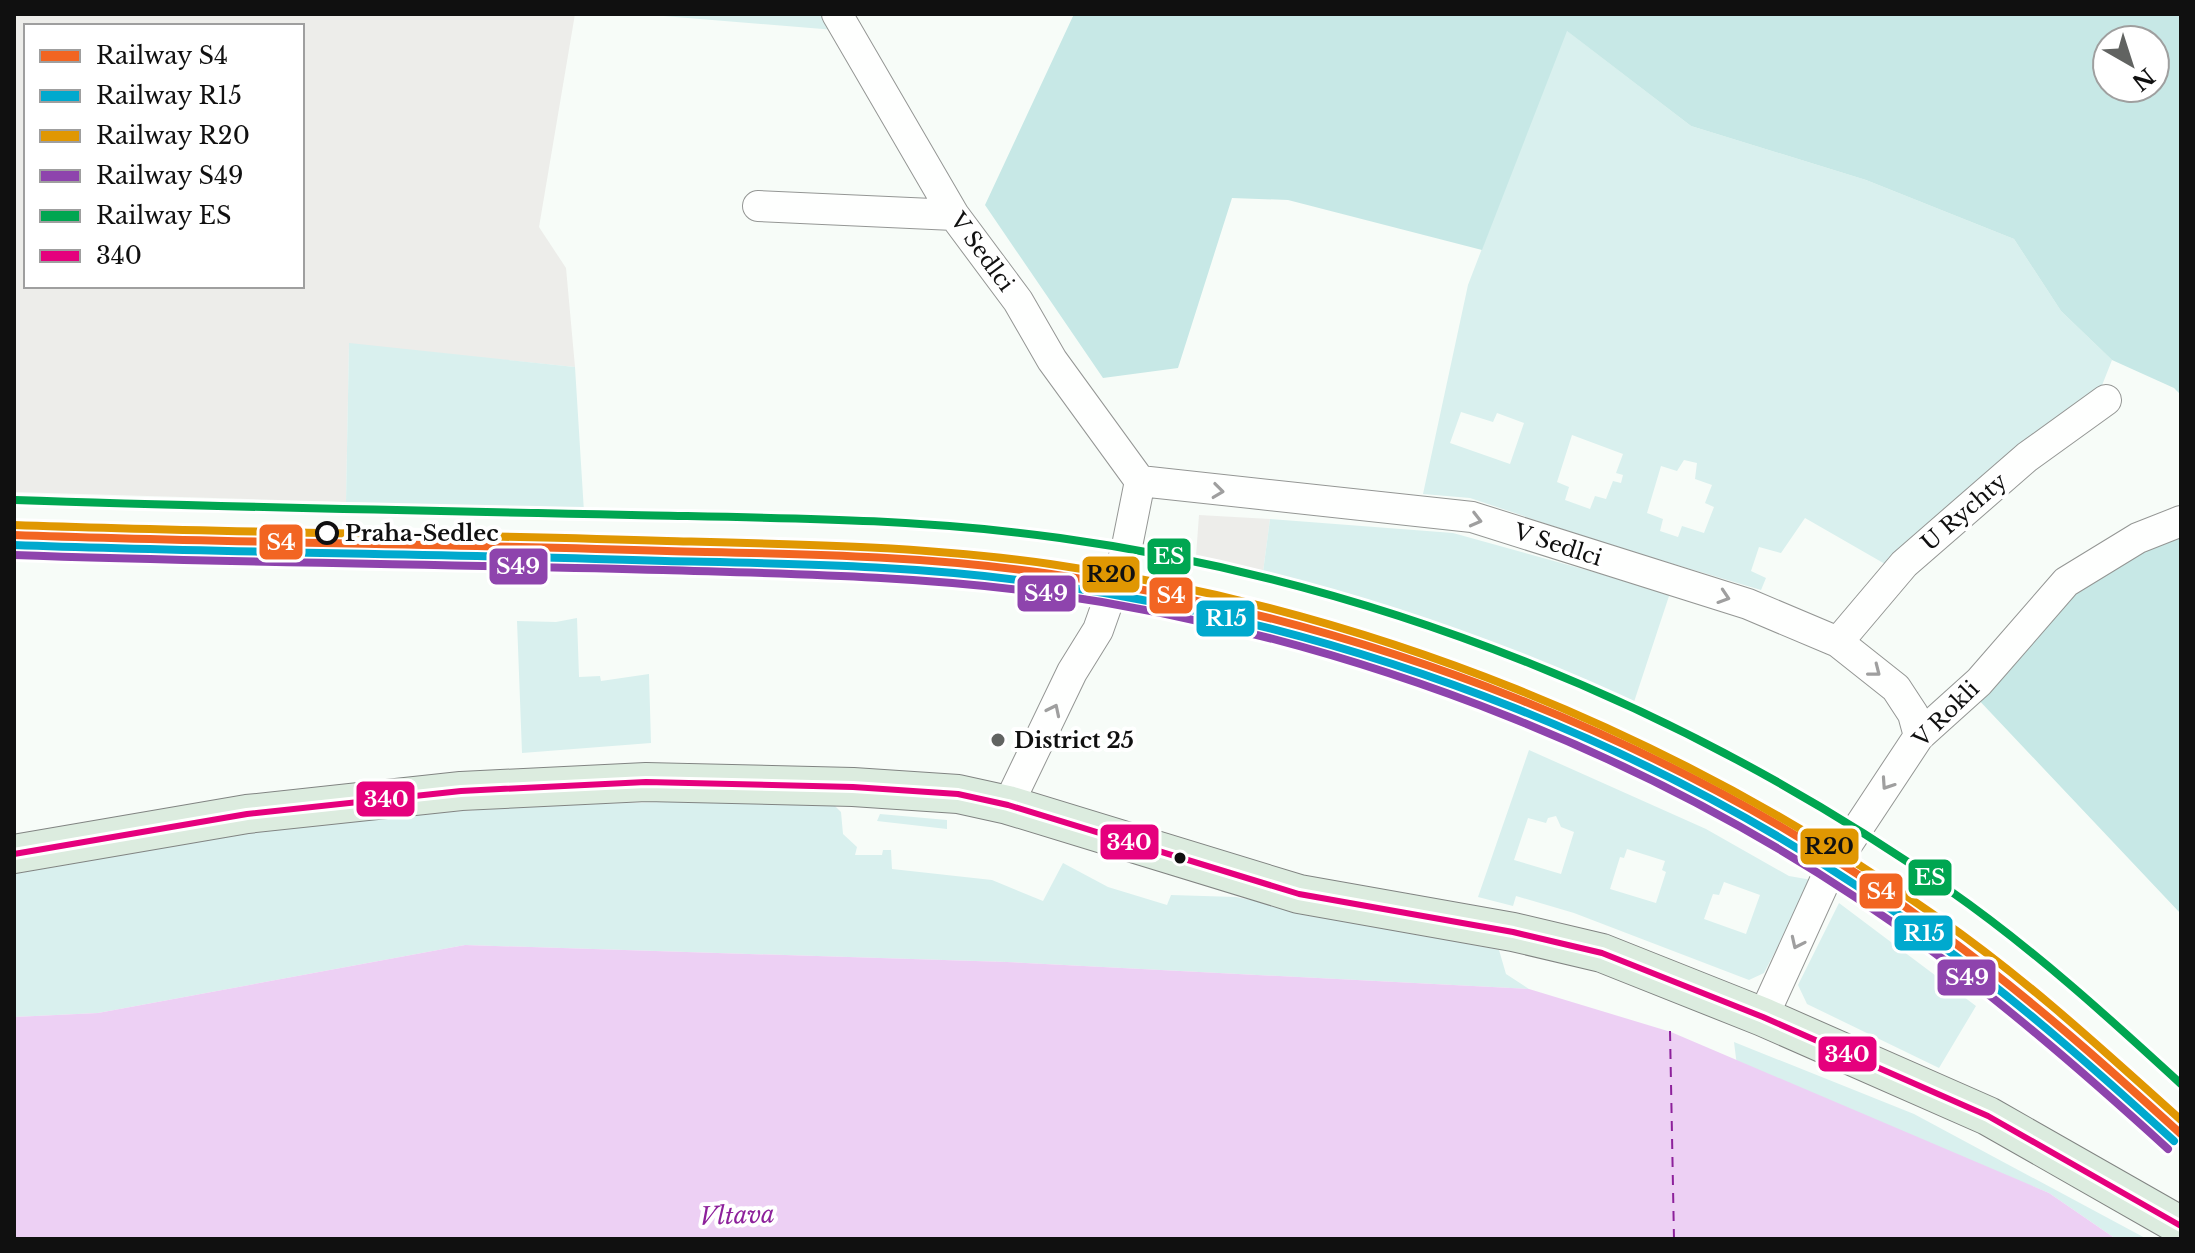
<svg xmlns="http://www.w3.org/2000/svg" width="2195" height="1253" font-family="'Libre Baskerville',serif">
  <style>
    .industrial { fill: #ededea; fill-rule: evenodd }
    .green { fill: #d9f0ee; fill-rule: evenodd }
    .forest { fill: #c7e8e6; fill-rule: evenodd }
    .water { fill: #edd0f4 }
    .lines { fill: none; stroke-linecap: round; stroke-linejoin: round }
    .ferry { stroke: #8d219b; stroke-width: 2; stroke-dasharray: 10 8; stroke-linecap: butt }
    .minor-casing { stroke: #949694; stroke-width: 32 }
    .major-casing { stroke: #818482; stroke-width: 40 }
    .minor { stroke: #fefffe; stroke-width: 30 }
    .major { stroke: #dcecdf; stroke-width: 38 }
    .bus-1-casing { stroke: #fff; stroke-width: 12 }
    .bus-1 { stroke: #e5007d; stroke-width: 6 }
    .rail-1-casing { stroke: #fff; stroke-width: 14 }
    .rail-2-casing { stroke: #fff; stroke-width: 14 }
    .rail-3-casing { stroke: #fff; stroke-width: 14 }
    .rail-4-casing { stroke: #fff; stroke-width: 14 }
    .rail-5-casing { stroke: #fff; stroke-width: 14 }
    .rail-1 { stroke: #f26522; stroke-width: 8 }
    .rail-2 { stroke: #00a9ce; stroke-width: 8 }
    .rail-3 { stroke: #e09702; stroke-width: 8 }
    .rail-4 { stroke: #8e44ad; stroke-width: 8 }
    .rail-5 { stroke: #00a651; stroke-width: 8 }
    .oneway { stroke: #9f9f9f }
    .stop-dot { fill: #fff; stroke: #101010; stroke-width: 4 }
    .poi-dot { fill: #616361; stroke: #fff; stroke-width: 3 }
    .bus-dot { fill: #101010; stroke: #fff; stroke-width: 3 }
    .labels { text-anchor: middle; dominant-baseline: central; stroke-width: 8; stroke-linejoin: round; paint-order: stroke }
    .street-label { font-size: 22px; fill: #101010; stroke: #fff }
    .stop-label { font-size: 22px; font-weight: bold; fill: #101010; stroke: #fff; text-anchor: start }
    .poi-label { font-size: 22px; font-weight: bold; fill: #101010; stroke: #fff; text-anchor: start }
    .water-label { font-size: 24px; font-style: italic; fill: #8d219b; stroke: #fff }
    .line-badge { stroke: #fff; stroke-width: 3 }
    .badge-label { font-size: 22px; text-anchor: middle; font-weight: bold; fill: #fff }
    .pale-badge-label { font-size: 22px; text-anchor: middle; font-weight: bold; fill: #111 }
  </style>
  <rect width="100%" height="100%" fill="#f7fcf8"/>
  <path class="industrial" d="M14,14H575L539,227L566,268L575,367L349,344L346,502L14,492ZM26,26H302V286H26Z
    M1199,515L1270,519L1263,572L1196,556Z"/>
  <path class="green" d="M639,14H824L835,30Z
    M1566,30L1691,126L1866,180L2014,239L2061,311L2112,360L2099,393L1892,568L1805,518L1781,553L1759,547L1751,571L1766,578L1761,590L1613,546L1470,498L1423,494L1468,285ZM1461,412L1493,422L1497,413L1524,423L1510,464L1450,443ZM1572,435L1623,454L1616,473L1623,475L1621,483L1613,481L1606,499L1595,496L1590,509L1565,500L1569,487L1557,482ZM1684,460L1697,463L1695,479L1712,485L1705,503L1714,507L1704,533L1682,526L1678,537L1660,531L1663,519L1647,513L1661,466L1677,471Z
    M349,343L575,367L584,512L346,502Z
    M1270,519L1453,533L1670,593L1633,705C1514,648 1389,609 1263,572Z
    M577,618L579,677L600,676L601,681L649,674L651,743L522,753L517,621L556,622Z
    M1529,750L1706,829L1789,876L1812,880L1764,973L1749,980L1574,913L1516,896L1513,906L1478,897ZM1556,816L1561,827L1574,832L1561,874L1514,860L1528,818L1546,823L1548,818ZM1627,849L1665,861L1662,870L1666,872L1656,903L1610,889L1620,857L1624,858ZM1724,882L1760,895L1746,934L1704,919L1713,894L1719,895Z
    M731,801L835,806L841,812L843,834L857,847L855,855H882L883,850H891L892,869L992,880L1043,901L1063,863L1108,887L1167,905L1171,895L1236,897L1499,950L1506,974L1529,989L1007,962L465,945L98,1013L14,1017V874C82,862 149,849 217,838C386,811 560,803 731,801Z
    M880,814L947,820V829L877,821Z
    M1839,903L1976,1006L1939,1068L1807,1004L1798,985Z
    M1734,1042L1914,1114L2147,1239H2116L2049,1193L1737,1066Z"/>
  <path class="forest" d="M1074,14H2181V395L2174,388L2112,360L2061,311L2014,239L1866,180L1691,126L1567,31L1482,250L1288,200L1232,198L1178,368L1103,378L985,205ZM2107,40H2155V88H2107Z
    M2181,517V914L1975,696L2090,572Z"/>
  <path class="water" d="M465,945L1007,962L1529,989L1671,1032L2049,1193L2116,1239H14V1017L98,1013Z"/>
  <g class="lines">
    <path class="ferry" d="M1670,1031L1674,1239"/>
    <defs>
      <path id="minor" d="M837,14L954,215L1018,301L1052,360L1140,481L1472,517L1748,604L1838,642L1896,688L1913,714L1919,736
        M758,206L954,215
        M1838,642L1904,564L2027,457L2106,400
        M1008,805L1072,672L1098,630L1126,551L1140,481
        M1763,1017L1829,872L1919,736L1979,682L2066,582L2138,538L2181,521"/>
      <path id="major" d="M14,854L247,814L461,791L646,782L853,787L958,794L1008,805L1299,894L1513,932L1602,953L1763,1017L1988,1116L2181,1226"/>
    </defs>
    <use href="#minor" class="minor-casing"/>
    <use href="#major" class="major-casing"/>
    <use href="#minor" class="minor"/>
    <use href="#major" class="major"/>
    <defs>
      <path id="bus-1" d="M14,854L247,814L461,791L646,782L853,787L958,794L1008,805L1299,894L1513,932L1602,953L1763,1017L1988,1116L2181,1226"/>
    </defs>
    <use href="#bus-1" class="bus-1-casing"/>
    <use href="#bus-1" class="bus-1"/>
    <defs>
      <path id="rail-1" d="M14,535C232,543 449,544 667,551C794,554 924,555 1051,574C1367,621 1682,740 1940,932C2025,994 2103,1063 2181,1134"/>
      <path id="rail-2" d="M14,545C231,553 448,554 665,561C792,564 921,565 1047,584C1363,629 1677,749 1934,940C2019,1002 2097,1071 2174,1141"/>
      <path id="rail-3" d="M14,525C232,533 449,534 667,541C794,544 924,546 1050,564C1371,610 1675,733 1940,919C2026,979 2103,1050 2181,1120"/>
      <path id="rail-4" d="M14,555C230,563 446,564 663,570C790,574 918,576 1044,593C1357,637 1674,760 1928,948C2012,1010 2090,1078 2168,1149"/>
      <path id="rail-5" d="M15,500C220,507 425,511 631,515C774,518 918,518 1060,538C1378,582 1686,706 1949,890C2032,948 2107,1016 2181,1084"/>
    </defs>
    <use href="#rail-1" class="rail-1-casing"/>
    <use href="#rail-2" class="rail-2-casing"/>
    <use href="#rail-3" class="rail-3-casing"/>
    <use href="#rail-4" class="rail-4-casing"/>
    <use href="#rail-5" class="rail-5-casing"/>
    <use href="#rail-1" class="rail-1"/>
    <use href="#rail-2" class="rail-2"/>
    <use href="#rail-3" class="rail-3"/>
    <use href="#rail-4" class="rail-4"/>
    <use href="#rail-5" class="rail-5"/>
  </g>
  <defs><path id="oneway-chevron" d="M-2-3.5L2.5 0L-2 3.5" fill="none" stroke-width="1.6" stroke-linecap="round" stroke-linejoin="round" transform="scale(2)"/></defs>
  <g class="oneway">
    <use href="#oneway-chevron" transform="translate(1218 491) rotate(7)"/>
    <use href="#oneway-chevron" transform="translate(1476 520) rotate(14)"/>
    <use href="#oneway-chevron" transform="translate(1724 597) rotate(18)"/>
    <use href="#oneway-chevron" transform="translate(1875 671) rotate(38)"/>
    <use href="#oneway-chevron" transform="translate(1054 710) rotate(-64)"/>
    <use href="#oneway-chevron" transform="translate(1887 784) rotate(124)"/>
    <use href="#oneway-chevron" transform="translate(1797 943) rotate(115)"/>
  </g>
  <circle class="stop-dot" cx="327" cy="533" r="10"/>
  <circle class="poi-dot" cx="998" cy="740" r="8"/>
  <circle class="bus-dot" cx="1180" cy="858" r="7"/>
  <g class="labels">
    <g class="street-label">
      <text transform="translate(982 252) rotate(54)">V Sedlci</text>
      <text transform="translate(1964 512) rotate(-41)">U Rychty</text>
      <text transform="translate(1558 545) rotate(18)">V Sedlci</text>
      <text transform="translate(1946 714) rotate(-45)">V Rokli</text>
    </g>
    <g class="stop-label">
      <text x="345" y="533">Praha-Sedlec</text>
    </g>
    <g class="poi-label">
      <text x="1014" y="740">District 25</text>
    </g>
    <g class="water-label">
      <text transform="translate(737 1215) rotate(-2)">Vltava</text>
    </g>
  </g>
  <g class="line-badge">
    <rect x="258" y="523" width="46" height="38" rx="8" fill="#f26522"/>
    <rect x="1146" y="537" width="46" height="39" rx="8" fill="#00a651"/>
    <rect x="488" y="547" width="61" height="39" rx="8" fill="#8e44ad"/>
    <rect x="1081" y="555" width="60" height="39" rx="8" fill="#e09702"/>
    <rect x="1016" y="574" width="61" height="39" rx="8" fill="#8e44ad"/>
    <rect x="1148" y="576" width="46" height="39" rx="8" fill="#f26522"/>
    <rect x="1195" y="599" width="61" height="39" rx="8" fill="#00a9ce"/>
    <rect x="355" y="780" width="61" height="38" rx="8" fill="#e5007d"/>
    <rect x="1099" y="823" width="61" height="38" rx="8" fill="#e5007d"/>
    <rect x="1799" y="827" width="61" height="39" rx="8" fill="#e09702"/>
    <rect x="1907" y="858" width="46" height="39" rx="8" fill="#00a651"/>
    <rect x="1858" y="872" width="46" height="38" rx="8" fill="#f26522"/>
    <rect x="1893" y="914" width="61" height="38" rx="8" fill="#00a9ce"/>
    <rect x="1936" y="958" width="61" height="39" rx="8" fill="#8e44ad"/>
    <rect x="1817" y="1035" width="61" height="38" rx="8" fill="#e5007d"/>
  </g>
  <g class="badge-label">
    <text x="281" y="550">S4</text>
    <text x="1169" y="564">ES</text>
    <text x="518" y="574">S49</text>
    <text x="1046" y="601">S49</text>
    <text x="1171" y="603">S4</text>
    <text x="1226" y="626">R15</text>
    <text x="386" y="807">340</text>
    <text x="1129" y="850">340</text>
    <text x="1930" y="885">ES</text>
    <text x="1881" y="899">S4</text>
    <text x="1924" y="941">R15</text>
    <text x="1967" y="985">S49</text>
    <text x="1847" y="1062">340</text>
  </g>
  <g class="pale-badge-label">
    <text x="1111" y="582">R20</text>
    <text x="1829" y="854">R20</text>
  </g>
  <rect width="2195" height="1253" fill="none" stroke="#101010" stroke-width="32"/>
  <rect x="24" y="24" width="280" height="264" fill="#ffffff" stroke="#9f9f9f" stroke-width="2"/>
  <rect x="40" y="50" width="40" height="12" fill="#f26522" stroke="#9f9f9f" stroke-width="2"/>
  <text x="96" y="64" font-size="24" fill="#101010">Railway S4</text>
  <rect x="40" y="90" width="40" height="12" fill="#00a9ce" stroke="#9f9f9f" stroke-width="2"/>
  <text x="96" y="104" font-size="24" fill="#101010">Railway R15</text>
  <rect x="40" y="130" width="40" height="12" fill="#e09702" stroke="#9f9f9f" stroke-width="2"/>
  <text x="96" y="144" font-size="24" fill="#101010">Railway R20</text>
  <rect x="40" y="170" width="40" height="12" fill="#8e44ad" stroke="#9f9f9f" stroke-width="2"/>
  <text x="96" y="184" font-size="24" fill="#101010">Railway S49</text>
  <rect x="40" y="210" width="40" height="12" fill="#00a651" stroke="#9f9f9f" stroke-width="2"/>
  <text x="96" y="224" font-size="24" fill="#101010">Railway ES</text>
  <rect x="40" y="250" width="40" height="12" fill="#e5007d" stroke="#9f9f9f" stroke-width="2"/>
  <text x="96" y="264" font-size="24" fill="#101010">340</text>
  <g transform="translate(2131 64) rotate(141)"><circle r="38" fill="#ffffff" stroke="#9f9f9f" stroke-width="2"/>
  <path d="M0-6L14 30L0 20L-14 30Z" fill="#616361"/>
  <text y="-12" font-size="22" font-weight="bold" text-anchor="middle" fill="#101010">N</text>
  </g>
</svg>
